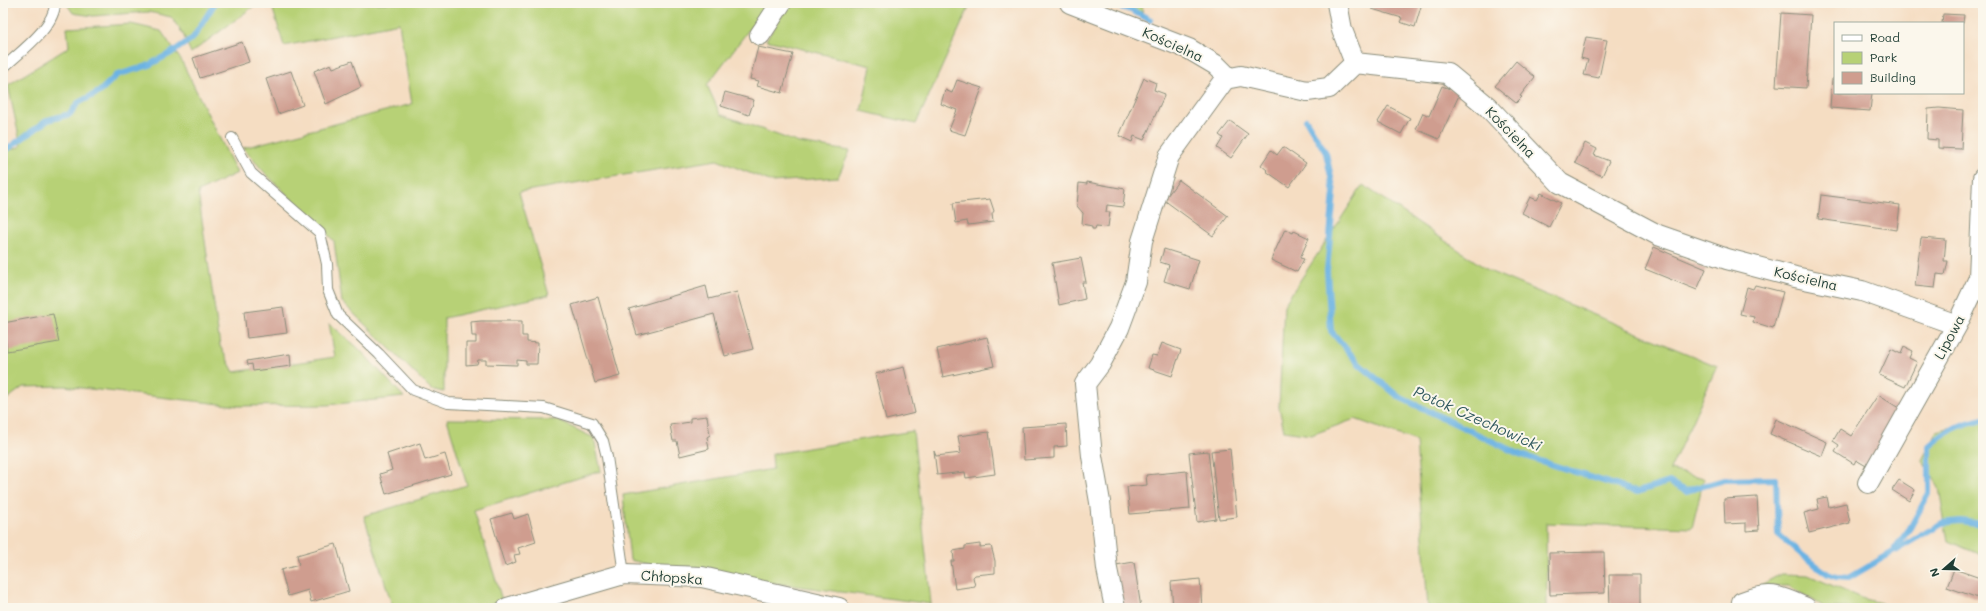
<svg xmlns="http://www.w3.org/2000/svg" width="1986" height="611" font-family="Mali,sans-serif">
  <style>
    .green { fill: #b7d176; stroke: #6b8755 }
    .lines { fill: none; stroke-linecap: round; stroke-linejoin: round }
    .stream { stroke: #6cb3e3; stroke-width: 6 }
    .building { fill: #cf9d8f }
    .lane-casing { stroke: #8a8d7b; stroke-width: 12 }
    .street-casing { stroke: #8a8d7b; stroke-width: 22 }
    .lane { stroke: #fff; stroke-width: 10 }
    .street { stroke: #fff; stroke-width: 20 }
    .labels { text-anchor: middle; dominant-baseline: central; stroke-width: 4; stroke-linejoin: round; paint-order: stroke }
    .street-label { font-size: 14px; fill: #1f3d34; stroke: #fbf7ec }
    .water-label { font-size: 15px; font-style: italic; fill: #325a60; stroke: #fbf7ec }
  </style>
  <rect width="100%" height="100%" fill="#fbf7ec"/>
  <filter id="ink" filterUnits="userSpaceOnUse"><feTurbulence type="fractalNoise" baseFrequency=".025" numOctaves="2"/><feDisplacementMap in="SourceGraphic" scale="8" xChannelSelector="R" yChannelSelector="G"/><feConvolveMatrix kernelMatrix="1 2 1 2 8 2 1 2 1" color-interpolation-filters="sRGB"/></filter>
  <filter id="wash" filterUnits="userSpaceOnUse"><feTurbulence type="fractalNoise" baseFrequency=".012" numOctaves="4" result="noise"/><feDisplacementMap in="SourceGraphic" scale="16" xChannelSelector="R" yChannelSelector="G"/><feGaussianBlur stdDeviation="0.9" result="paint"/><feColorMatrix in="noise" values="0 0 0 0 0 0 0 0 0 0 0 0 0 0 0 0 0 1.4 0 .05"/><feComposite in="paint" operator="in"/></filter>
  <g filter="url(#wash)">
    <rect width="100%" height="100%" fill="#f5ddc2"/>
    <path class="green" d="M66,3H258L191,53L183,34L171,17L149,12L93,16L73,13Z
      M271,3H769L707,85L720,114L799,143L850,151L838,177L772,182L717,160L519,192L549,295L444,318V392L431,389L342,302L334,241L265,173L243,148L412,104L399,23L284,46Z
      M790,3H971L916,124L861,111L871,66L766,40Z
      M1109,3H1143L1142,13Z
      M131,24L161,31L181,60L237,173L198,192L220,346L234,372L335,357L329,323L357,347L404,397L327,405L238,406L64,386L23,387L3,402V153L21,146L8,85L69,47L67,28Z
      M1363,185L1491,272L1717,366L1670,470L1704,478L1692,528L1546,523L1547,608H1428L1416,441L1355,419L1311,435L1284,431L1279,407L1284,305Z
      M447,419L557,420L594,438L601,471L474,510L502,600L479,608H393L364,516L467,485Z
      M1983,419V556L1948,541L1939,488L1922,460L1937,431Z
      M913,431L931,604L662,568L630,560L623,495L773,469L772,454Z
      M1781,574L1808,575L1861,598L1881,603L1888,608H1826L1789,586H1759Z"/>
    <g class="lines">
      <path class="stream" d="M1107,3L1131,10L1151,20
        M1306,120L1326,153L1334,192L1327,271L1331,331L1359,364L1399,397L1519,454L1637,492L1669,482L1686,491L1724,480L1776,479L1778,534L1802,555L1828,574L1836,577L1849,578L1942,523L1960,521L1983,524
        M3,152L48,120L70,114L78,103L99,92L117,75L147,66L171,53L193,38L215,3
        M1895,548L1910,528L1929,493V446C1945,431 1961,424 1983,419"/>
    </g>
    <g id="blocks">
      <path class="building" d="M1374,3H1422L1415,27L1400,22L1402,18L1372,9Z
        M1781,13L1811,15L1806,88L1776,86Z
        M1943,14L1964,15L1963,23H1942Z
        M1586,37L1607,40L1599,78L1584,75L1588,60L1581,58Z
        M242,42L249,62L200,78L193,58Z
        M758,47L793,54L782,93L757,86L759,81L750,79Z
        M352,61L361,87L326,104L314,71L331,64L333,68Z
        M1516,61L1535,77L1520,96L1522,97L1516,103L1495,86Z
        M291,71L303,105L278,114L266,79Z
        M1144,78L1156,83L1154,90L1165,94L1144,140L1134,136L1132,142L1119,136Z
        M1832,79H1835V93H1872L1870,111L1830,108Z
        M957,80L982,88L965,135L949,130L957,110L941,104L945,90L952,93Z
        M1442,86L1460,93L1439,139L1416,129L1423,113L1429,116Z
        M725,92L754,100L749,115L721,106Z
        M1388,106L1410,118L1401,134L1378,122Z
        M1939,108L1963,110L1961,149L1938,148V140L1927,139L1928,109Z
        M1230,121L1248,134L1231,158L1217,148L1223,138L1219,135Z
        M1585,143L1597,149L1594,155L1609,161L1602,176L1575,163Z
        M1283,147L1306,163L1289,187L1266,171L1267,170L1261,165L1271,150L1277,155Z
        M1179,180L1228,216L1213,236L1164,200Z
        M1087,182L1125,189L1123,207L1107,205L1106,212H1110L1108,227L1096,226L1095,229H1092V226L1082,224L1083,213L1077,206L1079,183L1087,184Z
        M1541,193L1561,203L1549,227L1522,213L1530,197L1537,200Z
        M1821,195L1900,205L1897,230L1818,219Z
        M990,199L994,211L992,214L993,222L968,225L967,221L956,223L953,203Z
        M1285,229L1293,233L1294,231L1309,238L1300,258L1304,259L1297,272L1271,260Z
        M1921,238L1946,240L1944,261H1948L1945,275L1937,274L1935,288L1915,286Z
        M1654,247L1706,269L1697,290L1645,269Z
        M1164,249L1199,260L1190,289L1164,281L1169,265L1160,262Z
        M1081,258L1086,282H1082L1085,299L1059,305L1052,263Z
        M1755,285L1783,292L1773,328L1753,322L1754,317L1740,314L1747,287L1753,289Z
        M706,286L709,299L737,292L753,349L725,356L714,314L637,335L629,309Z
        M598,297L620,376L595,383L572,305Z
        M283,307L287,333L247,338L244,312Z
        M53,314L59,342L7,351L3,323Z
        M481,321H522V336H527V342L538,343L537,364H526V361L517,360V365L486,364V360H478L477,364L466,365V343H476V336H472L471,322Z
        M987,337L994,366L943,377L937,349Z
        M1162,343L1181,350L1172,376L1148,368L1152,355L1157,356Z
        M1904,347L1912,351L1909,358L1917,362L1905,387L1879,375L1891,349L1901,354Z
        M290,354L291,366L253,371L252,364L248,365L247,361Z
        M904,367L915,413L886,420L875,374Z
        M1878,395L1902,410L1868,467L1856,460L1854,464L1835,452L1839,445L1833,441L1840,429L1851,436Z
        M707,416L710,435L707,437L709,449L680,456L677,441H673L670,425L690,422V418Z
        M1776,419L1827,442L1822,456L1770,434Z
        M1066,424L1067,446L1054,447V458L1024,460L1022,427Z
        M989,432L995,474L966,478L965,472L937,475L934,451L936,456L961,453L958,436Z
        M420,443L425,460L445,454L451,474L386,494L380,474L392,470L387,454Z
        M1230,449L1237,517L1219,519L1211,451Z
        M1208,451L1216,519L1197,522L1189,453Z
        M1187,471L1190,509L1130,514L1127,487L1147,485L1146,475Z
        M1899,480L1915,490L1909,501L1892,490Z
        M1757,497L1759,530L1746,531V523L1725,524L1724,499Z
        M1827,497L1829,507L1846,503L1850,523L1809,533L1804,513L1819,509L1817,499Z
        M512,513L514,519L528,514L536,542L518,548L520,554L514,555L516,562L505,566L491,519Z
        M336,544L349,591L311,602L308,590L288,596L281,570L299,565L297,555Z
        M980,544V547L991,546L995,561V573L975,575L973,577L975,586L955,589L951,561H954L953,551L965,549V546Z
        M1604,552L1605,593L1550,595L1549,553Z
        M1134,562L1141,608H1123L1116,565Z
        M1954,569L1983,579L1978,598L1947,587Z
        M1609,575H1640V608H1610Z
        M1200,579L1202,608H1173L1171,582Z"/>
    </g>
  </g>
  <g filter="url(#ink)">
    <use href="#blocks" fill-opacity="0" stroke="#8a8d7b" stroke-width="1"/>
    <g class="lines">
      <defs>
        <path id="lane" d="M3,68C20,52 55,27 55,3
          M232,138L251,173L320,233L327,264L328,290L338,315L379,354L413,390L448,403L544,408L592,423L603,441L607,457L624,574"/>
        <path id="street" d="M1070,3L1189,49L1216,65L1229,78
          M1337,3L1342,30L1355,63
          M760,35L781,3
          M1868,483L1957,325L1979,278L1983,178
          M507,608L624,574L702,577L839,608
          M1115,608L1107,569L1100,502L1092,456L1085,384L1100,364L1119,328L1136,282L1142,241L1169,156L1225,79L1241,76L1307,91L1329,88L1355,63L1447,73L1488,107L1560,183L1658,235L1727,259L1795,277L1862,291L1957,325
          M1741,608L1742,602C1771,591 1779,596 1806,608"/>
      </defs>
      <use href="#lane" class="lane-casing"/>
      <use href="#street" class="street-casing"/>
      <use href="#lane" class="lane"/>
      <use href="#street" class="street"/>
    </g>
  </g>
  <g class="labels">
    <g class="street-label">
      <text transform="translate(1173 44) rotate(24)">Kościelna</text>
      <text transform="translate(1511 132) rotate(46)">Kościelna</text>
      <text transform="translate(1806 278) rotate(13)">Kościelna</text>
      <text transform="translate(1949 337) rotate(-62)">Lipowa</text>
      <text transform="translate(672 577) rotate(4)">Chłopska</text>
    </g>
    <g class="water-label">
      <text transform="translate(1478 418) rotate(24)">Potok Czechowicki</text>
    </g>
  </g>
  <rect width="1986" height="611" fill="none" stroke="#fbf7ec" stroke-width="16"/>
  <rect x="1834" y="22" width="130" height="72" fill="#fbf7ec" stroke="#a3ada2"/>
  <rect x="1842" y="35" width="20" height="6" fill="#ffffff" stroke="#a3ada2"/>
  <text x="1870" y="42" font-size="12" fill="#1f3d34">Road</text>
  <rect x="1842" y="52" width="20" height="12" fill="#b7d176" stroke="#a3ada2"/>
  <text x="1870" y="62" font-size="12" fill="#1f3d34">Park</text>
  <rect x="1842" y="72" width="20" height="12" fill="#cf9d8f" stroke="#a3ada2"/>
  <text x="1870" y="82" font-size="12" fill="#1f3d34">Building</text>
  <g transform="translate(1944 569) rotate(250)" stroke="#fbf7ec" stroke-width="3" paint-order="stroke">
  <path d="M0-3L7 15L0 10L-7 15Z" fill="#1f3d34"/>
  <text y="-6" font-size="11" font-weight="bold" text-anchor="middle" fill="#1f3d34">N</text>
  </g>
</svg>
